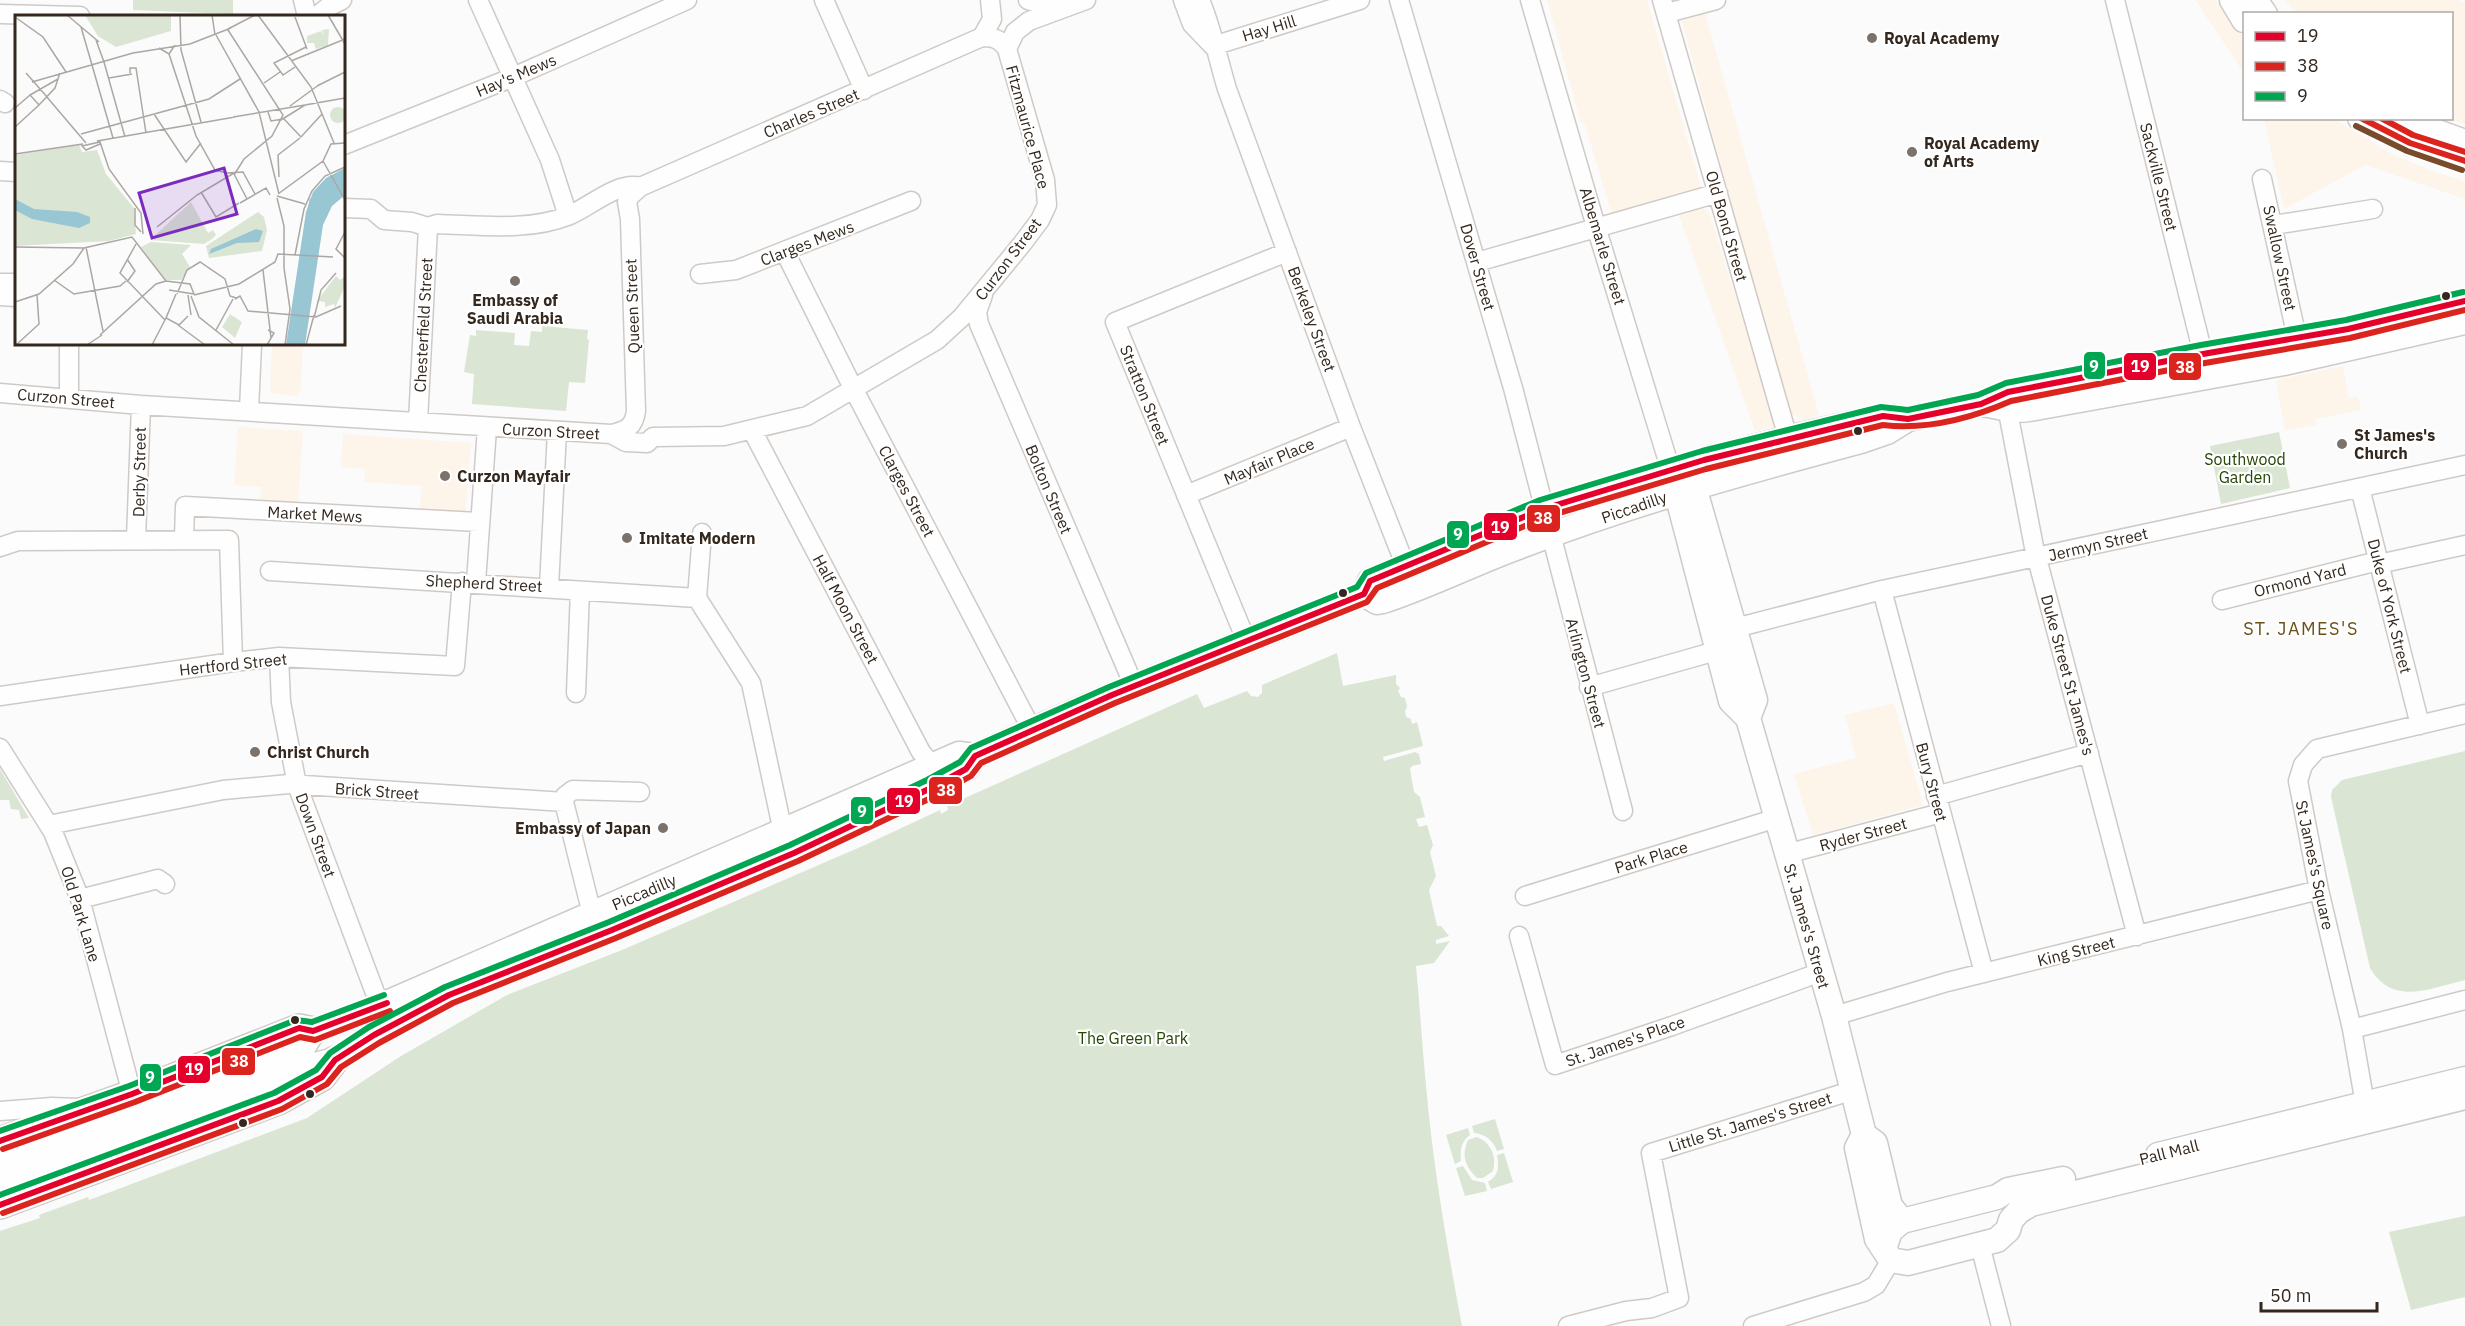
<svg xmlns="http://www.w3.org/2000/svg" width="2465" height="1326" font-family="'IBM Plex Sans',sans-serif">
  <style>
    .commercial { fill: #fdf4ea }
    .green { fill: #dae5d4 }
    .lines { fill: none; stroke-linecap: round; stroke-linejoin: round }
    .minor-casing { stroke: #cfcac5; stroke-width: 21 }
    .major-casing { stroke: #cfcac5; stroke-width: 27 }
    .highway-casing { stroke: #cfcac5; stroke-width: 30 }
    .minor { stroke: #fefefe; stroke-width: 18 }
    .major { stroke: #fefefe; stroke-width: 24 }
    .highway { stroke: #fefefe; stroke-width: 27 }
    .bus-1-casing { stroke: #fff; stroke-width: 10 }
    .bus-2-casing { stroke: #fff; stroke-width: 10 }
    .bus-3-casing { stroke: #fff; stroke-width: 10 }
    .bus-4-casing { stroke: #fff; stroke-width: 10 }
    .bus-5-casing { stroke: #fff; stroke-width: 10 }
    .bus-6-casing { stroke: #fff; stroke-width: 10 }
    .bus-1 { stroke: #e4002b; stroke-width: 6 }
    .bus-2 { stroke: #dc241f; stroke-width: 6 }
    .bus-3 { stroke: #00a651; stroke-width: 6 }
    .bus-4 { stroke: #dc241f; stroke-width: 6 }
    .bus-5 { stroke: #7a4b2a; stroke-width: 6 }
    .bus-6 { stroke: #dc241f; stroke-width: 6 }
    .poi-dot { fill: #7a726b; stroke: #fff; stroke-width: 2 }
    .bus-dot { fill: #34281e; stroke: #fff; stroke-width: 2 }
    .labels { text-anchor: middle; dominant-baseline: central; stroke-width: 4.5; stroke-linejoin: round; paint-order: stroke }
    .street-label { font-size: 16px; fill: #34281e; stroke: #fff }
    .poi-label { font-size: 16px; font-weight: bold; fill: #34281e; stroke: #fff; text-anchor: start }
    .park-label { font-size: 16px; fill: #234601; stroke: #fff }
    .neighbourhood-label { font-size: 18px; letter-spacing: 1.5px; fill: #6a5118; stroke: #fff }
    .inset-river { fill: none; stroke: #98c6d2; stroke-width: 3 }
    .inset-road { fill: none; stroke: #aba7a3; stroke-width: 1.5 }
    .view { fill: #7b2cbf; fill-opacity: 0.15; stroke: #7b2cbf; stroke-width: 3 }
    .inset-edge { fill: none; stroke: #34281e; stroke-width: 3 }
    .line-badge { stroke: #fff; stroke-width: 2 }
    .badge-label { font-size: 16px; text-anchor: middle; font-weight: bold; fill: #fff }
  </style>
  <rect width="100%" height="100%" fill="#fbfbfb"/>
  <path class="commercial" d="M1547,0H1647L1702,190L1612,215L1584,122L1581,123Z
    M2195,0H2216L2244,39V73Z
    M2284,0H2459L2465,3V124L2447,119L2452,118V14L2297,13Z
    M1705,13L1819,415L1804,420L1792,414L1730,199L1682,21Z
    M2264,119H2333L2392,154L2434,172L2465,181V199L2365,165L2284,209Z
    M1700,207L1709,211L1774,421L1771,427L1755,431L1679,215Z
    M272,344H303L301,390L297,396L270,393Z
    M2343,366L2349,398L2358,396L2361,410L2316,419V425L2285,430L2276,380Z
    M238,427L303,431L298,505L260,503L261,487L234,485Z
    M343,434L471,443L465,517L419,514L422,486L364,482L365,469L341,467Z
    M1894,703L1923,805L1813,835L1794,774L1856,758L1845,715Z"/>
  <path class="green" d="M133,0H233V14L133,10Z
    M542,326L588,330L587,339L589,340L585,383L569,382L566,411L472,404L474,374L464,372L470,335L476,336V330L515,333L514,345L529,346L531,331L542,332Z
    M2279,432L2290,488L2221,504L2210,446Z
    M1337,653L1343,686L1396,675V684L1400,688L1398,691L1401,697L1405,698L1407,707L1405,711L1406,717L1411,719L1412,724L1417,722L1423,746L1383,757L1384,761L1415,752L1419,754L1421,764L1412,766L1410,769L1414,792L1420,797L1425,817L1416,819L1419,827L1427,825L1433,845L1430,852L1436,876L1429,890L1437,926H1441L1449,936L1436,940V944L1450,941L1434,963L1416,966C1420,1006 1422,1046 1426,1085C1433,1166 1447,1246 1462,1326H0V1231L40,1218L39,1215L88,1197L89,1200L307,1118L401,1056L507,995L622,950L865,845L940,810L941,814L948,810L947,806L1197,694L1204,708L1247,691L1251,696L1258,697L1262,693V685Z
    M2465,751V980C2430,988 2393,1007 2370,968L2331,797L2332,790L2342,780Z
    M0,769L29,818L21,819L19,810L11,809L9,800H0Z
    M1495,1119L1504,1149L1497,1151C1493,1140 1485,1134 1474,1133L1472,1126Z
    M1468,1128L1470,1135C1461,1141 1460,1151 1461,1161L1455,1164L1446,1135Z
    M1477,1137C1491,1143 1497,1156 1493,1171L1483,1178H1477C1465,1166 1461,1156 1468,1140Z
    M1504,1153L1513,1182L1491,1189L1488,1182C1499,1175 1499,1167 1497,1155Z
    M1463,1166L1472,1180L1485,1183L1487,1191L1465,1196L1456,1168Z
    M2465,1216V1297L2411,1310L2389,1232Z"/>
  <g class="lines">
    <defs>
      <path id="minor" d="M303,0L307,16
        M478,0L550,160L568,216
        M824,0L864,90
        M1028,0L1040,4L1062,6
        M1183,0L1192,24L1213,46
        M1200,0C1212,28 1218,59 1227,89L1351,427L1415,590
        M1399,0L1513,388L1623,811
        M1530,0L1597,230L1671,471
        M1662,0L1788,438
        M2115,0L2203,354
        M1667,13L1716,0
        M0,14L80,16
        M317,16L328,7L342,0
        M982,37L992,19L990,0
        M1213,46L1360,0
        M1007,49L1015,32L1029,21L1086,0
        M0,100L5,103
        M344,145L511,78L687,0
        M0,171L16,172
        M2262,179L2297,338
        M344,208L371,209L384,220L412,222L428,227L437,224C479,225 529,232 570,215C591,206 618,181 640,187
        M2274,225L2373,209
        M785,252L853,388L1032,730
        M1477,262L1718,193
        M700,274L736,270L911,201
        M0,283H16
        M983,295L977,312L979,324L1134,686
        M0,296L16,297
        M0,393L141,405L611,434L626,442L647,443L653,437L724,436L807,416L937,340L962,317L1022,244L1040,220L1047,205L1045,180L1007,49C1000,39 994,37 982,37L640,187L630,196L627,202
        M69,397V344
        M249,410L252,344
        M2008,412L2034,547L2137,936
        M418,422L428,227
        M752,430L921,752L933,766L944,770
        M611,434C626,431 634,427 636,411L630,219L627,202
        M2360,488L2420,725
        M1186,495L1351,427
        M136,539L141,405
        M184,539L185,506L478,522
        M0,547L18,541L229,540L233,662
        M270,571L697,598
        M476,582L487,428
        M549,587L557,431
        M1882,590L1984,973
        M697,598L751,683L783,832
        M697,598L702,533
        M2222,600L2370,563L2379,564L2465,545
        M1246,640L1115,322L1287,252
        M279,657L281,702L297,785L380,1006
        M1589,687L1709,653C1723,647 1729,632 1743,626L1882,590L2465,465
        M576,693L580,591
        M0,696L233,662L279,657L455,666L462,582
        M0,748L53,832L80,899L132,1094
        M1936,796L2089,753
        M564,802L592,914L597,924
        M564,802L565,796L573,790L640,792
        M49,825L223,790L289,784L564,802
        M1786,854L1941,813
        M1525,896L1777,818
        M80,899L158,879L165,884
        M1519,936L1555,1065L1672,1026L1821,972
        M1834,1016L1947,982L2319,890
        M2352,1029L2465,1000
        M0,1111L52,1107L79,1108
        M2367,1116L2352,1029L2319,890L2298,781L2303,765L2317,749L2465,714
        M1980,1245L2001,1326
        M1568,1326L1626,1311L1652,1308L1679,1298L1651,1153L1854,1090
        M1753,1326L1864,1292L1876,1285L1891,1260"/>
      <path id="major" d="M2232,0L2244,20
        M2255,0L2265,14
        M2360,118L2410,143L2465,161
        M2399,118L2465,142
        M1981,404C2002,406 2008,412 2029,409L2284,363L2465,322
        M1671,471L1731,701L1748,718L1834,1016L1864,1135L1857,1148L1877,1239L1891,1260L1908,1263L1997,1240L2008,1230L2011,1220L2019,1211L2031,1204L2465,1097
        M1688,474L1694,487L1755,700L1748,718
        M1364,594L1377,602L1383,601C1429,586 1472,564 1518,547C1630,504 1745,472 1861,441L1887,432L1908,419
        M1864,1135L1875,1143L1890,1206L1902,1221
        M2158,1155L2465,1079
        M0,1164L268,1064L304,1046L313,1031L380,1006L959,754L975,756
        M0,1184L307,1067L335,1060L374,1035L449,995L612,930L794,853L931,788L966,769L975,756L1032,730L1112,695L1364,594L1370,581L1543,509L1704,460L1788,438L1883,416L1908,419L1981,404L2008,392L2203,354L2348,329L2465,301
        M1884,1249L1890,1231L1902,1221L1997,1197L2008,1190L2063,1179"/>
      <path id="highway" d="M0,1141L132,1094L299,1028L313,1031
        M0,1205L278,1101L322,1077L335,1060"/>
    </defs>
    <use href="#minor" class="minor-casing"/>
    <use href="#major" class="major-casing"/>
    <use href="#highway" class="highway-casing"/>
    <use href="#minor" class="minor"/>
    <use href="#major" class="major"/>
    <use href="#highway" class="highway"/>
    <defs>
      <path id="bus-1" d="M0,1141L132,1094L299,1028L313,1031L387,1003
        M0,1205L278,1101L322,1077L335,1060L374,1035L449,995L612,930L794,853L931,788L966,769L975,756L1112,695L1364,594L1370,581L1543,509L1704,460L1883,416L1908,419L1981,404L2008,392L2203,354L2348,329L2465,301"/>
      <path id="bus-2" d="M3,1149L135,1102L300,1037L315,1040L390,1011
        M3,1213L282,1109L327,1084L341,1067L379,1043L453,1003L616,938L798,861L935,796L971,776L981,763L1115,703L1367,602L1377,588L1546,517L1706,469L1883,425C1926,430 1972,418 2011,401L2205,363L2350,338L2465,310"/>
      <path id="bus-3" d="M0,1131L129,1086L296,1020L312,1022L384,995
        M0,1195L274,1093L316,1070L330,1053L369,1027L445,987L609,922L790,845L927,780L960,762L971,748L1109,687L1357,587L1366,573L1540,500L1702,451L1881,407L1908,410L1978,395L2006,383L2201,345L2346,320L2463,292"/>
      <path id="bus-4" d="M2361,118L2410,143L2465,161"/>
      <path id="bus-5" d="M2356,126L2407,151L2462,170"/>
      <path id="bus-6" d="M2381,118L2413,135L2465,152"/>
    </defs>
    <use href="#bus-1" class="bus-1-casing"/>
    <use href="#bus-2" class="bus-2-casing"/>
    <use href="#bus-3" class="bus-3-casing"/>
    <use href="#bus-4" class="bus-4-casing"/>
    <use href="#bus-5" class="bus-5-casing"/>
    <use href="#bus-6" class="bus-6-casing"/>
    <use href="#bus-1" class="bus-1"/>
    <use href="#bus-2" class="bus-2"/>
    <use href="#bus-3" class="bus-3"/>
    <use href="#bus-4" class="bus-4"/>
    <use href="#bus-5" class="bus-5"/>
    <use href="#bus-6" class="bus-6"/>
  </g>
  <g class="poi-dot">
    <circle cx="1872" cy="38" r="6"/>
    <circle cx="1912" cy="152" r="6"/>
    <circle cx="515" cy="281" r="6"/>
    <circle cx="2342" cy="444" r="6"/>
    <circle cx="445" cy="476" r="6"/>
    <circle cx="627" cy="538" r="6"/>
    <circle cx="255" cy="752" r="6"/>
    <circle cx="663" cy="828" r="6"/>
  </g>
  <g class="bus-dot">
    <circle cx="2446" cy="296" r="5"/>
    <circle cx="1858" cy="431" r="5"/>
    <circle cx="1343" cy="593" r="5"/>
    <circle cx="295" cy="1020" r="5"/>
    <circle cx="310" cy="1094" r="5"/>
    <circle cx="243" cy="1123" r="5"/>
  </g>
  <g class="labels">
    <g class="street-label">
      <text transform="translate(1269 28) rotate(-17)">Hay Hill</text>
      <text transform="translate(516 75) rotate(-23)">Hay's Mews</text>
      <text transform="translate(811 113) rotate(-23)">Charles Street</text>
      <text transform="translate(1028 127) rotate(75)">Fitzmaurice Place</text>
      <text transform="translate(2159 177) rotate(76)">Sackville Street</text>
      <text transform="translate(1727 226) rotate(74)">Old Bond Street</text>
      <text transform="translate(807 243) rotate(-21)">Clarges Mews</text>
      <text transform="translate(1603 246) rotate(73)">Albemarle Street</text>
      <text transform="translate(2280 258) rotate(78)">Swallow Street</text>
      <text transform="translate(1008 259) rotate(-53)">Curzon Street</text>
      <text transform="translate(1478 267) rotate(74)">Dover Street</text>
      <text transform="translate(632 306) rotate(-92)">Queen Street</text>
      <text transform="translate(1312 319) rotate(70)">Berkeley Street</text>
      <text transform="translate(423 325) rotate(-87)">Chesterfield Street</text>
      <text transform="translate(1145 395) rotate(68)">Stratton Street</text>
      <text transform="translate(66 398) rotate(5)">Curzon Street</text>
      <text transform="translate(551 431) rotate(3)">Curzon Street</text>
      <text transform="translate(1269 461) rotate(-23)">Mayfair Place</text>
      <text transform="translate(139 472) rotate(-89)">Derby Street</text>
      <text transform="translate(1049 489) rotate(67)">Bolton Street</text>
      <text transform="translate(907 491) rotate(62)">Clarges Street</text>
      <text transform="translate(1634 507) rotate(-19)">Piccadilly</text>
      <text transform="translate(315 514) rotate(3)">Market Mews</text>
      <text transform="translate(2098 544) rotate(-13)">Jermyn Street</text>
      <text transform="translate(2300 580) rotate(-14)">Ormond Yard</text>
      <text transform="translate(484 583) rotate(3)">Shepherd Street</text>
      <text transform="translate(2390 606) rotate(76)">Duke of York Street</text>
      <text transform="translate(846 609) rotate(62)">Half Moon Street</text>
      <text transform="translate(233 664) rotate(-6)">Hertford Street</text>
      <text transform="translate(1586 673) rotate(75)">Arlington Street</text>
      <text transform="translate(2068 675) rotate(75)">Duke Street St James's</text>
      <text transform="translate(1932 782) rotate(75)">Bury Street</text>
      <text transform="translate(377 791) rotate(4)">Brick Street</text>
      <text transform="translate(1863 834) rotate(-15)">Ryder Street</text>
      <text transform="translate(316 835) rotate(70)">Down Street</text>
      <text transform="translate(1651 857) rotate(-17)">Park Place</text>
      <text transform="translate(2315 865) rotate(78)">St James's Square</text>
      <text transform="translate(644 892) rotate(-23)">Piccadilly</text>
      <text transform="translate(81 914) rotate(73)">Old Park Lane</text>
      <text transform="translate(1807 926) rotate(74)">St. James's Street</text>
      <text transform="translate(2076 951) rotate(-14)">King Street</text>
      <text transform="translate(1625 1041) rotate(-19)">St. James's Place</text>
      <text transform="translate(1750 1122) rotate(-17)">Little St. James's Street</text>
      <text transform="translate(2169 1152) rotate(-14)">Pall Mall</text>
    </g>
    <g class="poi-label">
      <text x="1884" y="38">Royal Academy</text>
      <text x="1924" y="143">Royal Academy<tspan x="1924" dy="18">of Arts</tspan></text>
      <text x="515" y="300" text-anchor="middle">Embassy of<tspan x="515" dy="18">Saudi Arabia</tspan></text>
      <text x="2354" y="435">St James's<tspan x="2354" dy="18">Church</tspan></text>
      <text x="457" y="476">Curzon Mayfair</text>
      <text x="639" y="538">Imitate Modern</text>
      <text x="267" y="752">Christ Church</text>
      <text x="651" y="828" text-anchor="end">Embassy of Japan</text>
    </g>
    <g class="park-label">
      <text x="2245" y="459">Southwood<tspan x="2245" dy="18">Garden</tspan></text>
      <text x="1133" y="1038">The Green Park</text>
    </g>
    <g class="neighbourhood-label">
      <text x="2301" y="628">ST. JAMES'S</text>
    </g>
  </g>
  <g transform="translate(15 15)">
    <rect width="330" height="330" fill="#fbfbfb"/>
    <path d="M70,0H156V16L101,32L83,21ZM314,14L313,30L301,34L299,28H292V21L306,16L309,21L307,15ZM315 100a8 8 0 1 1 16 0a8 8 0 1 1-16 0ZM64,130L67,137L82,135L91,159L119,193L121,219L94,226L0,231V140ZM176,187L193,218L198,215L201,220L197,224L189,229L135,225ZM243,197L249,202L252,215L247,236L194,243L191,231ZM136,227L176,230L167,239L175,252L166,265H151L126,232ZM321,261L325,265L329,262L330,271L320,293L319,289L310,292V287L302,286ZM215,299L227,307L220,323L207,312Z" fill="#dae5d4"/>
    <path d="M330,153V180L317,191L308,210L290,330H271L291,197L298,177L311,163ZM0,184L19,194L62,197L75,202V208L64,213L17,204L0,195ZM241,214L248,216L244,227L222,228L194,239L196,234Z" fill="#98c6d2"/>
    <path class="inset-river" d="M297,186L301,214M294,219L320,171M287,233L301,217L305,198L321,173M288,238L296,185L319,170M291,238L296,192M284,298L290,243M285,309L291,248M276,330L284,303M278,330L284,308"/>
    <path class="inset-road" d="M52,0L84,27M165,0L166,35L186,107M197,0L200,20M243,0L296,72L319,128M313,0L330,29M0,2L28,22L51,57M280,2L292,34M66,12L77,50M213,14L240,0M213,15L268,100L257,121L229,144L219,160M201,20L244,97L264,179M81,25L89,47M144,33L154,39L160,30M154,39L181,121L200,155L212,158M276,46L330,24M89,47L110,122M77,50L98,123M280,52L268,60L259,48L291,32M11,58L33,83M115,58V53H121L131,118M94,63L117,59M43,64L15,80L24,90L40,73L44,61V58M17,67L118,38L175,29L216,13M249,68L265,57M302,71L330,57M31,81L71,128M275,91L305,69M0,93L15,80M253,97L256,106L268,104M139,99L171,147L186,128M218,102L290,90M269,104L286,122L307,99M266,105L290,90L330,83M0,112L24,90M66,119L194,84L225,64M82,126L220,102M85,129L71,135L67,131L85,127L94,154L126,198L128,219M0,139L68,129M308,146L330,185M212,158L228,157L240,179M219,159L232,184M264,162L263,140L285,123M186,177L201,202L224,188M263,179L308,146L316,129L330,128M262,181L290,189M262,183L269,211V253L275,294L270,330M225,188L251,173L255,180M120,193V210L126,217M142,212L182,180L219,158M121,229L105,258L150,305M0,232L69,233M71,232L88,316M280,240L289,194L297,176L310,161L330,152M330,243L321,234L330,217M248,255L256,323M39,265L59,279L105,271L111,266M151,266L175,269L179,279L154,275M112,267L120,256L112,244M161,279L151,303L164,310L173,301M162,279L172,255L185,247L210,264L215,281L221,283M173,280L176,300M179,280L224,269L260,247L263,239L318,242M176,281L184,302L219,330M220,284L225,281L233,296L301,302L326,291M0,287L24,279L58,249L69,233L117,222L151,266M299,303L306,275L321,258M163,310L190,330M201,315L218,284M85,320L141,269L151,266M1,330L24,309L22,280M72,330L87,320M137,330L152,301M252,330L259,318L253,315M291,330L299,300"/>
    <path class="view" d="M209,153L222,199L137,223L124,178Z"/>
    <rect width="330" height="330" class="inset-edge"/>
  </g>
  <g class="line-badge">
    <rect x="2083" y="351" width="23" height="29" rx="6" fill="#00a651"/>
    <rect x="2123" y="352" width="34" height="29" rx="6" fill="#e4002b"/>
    <rect x="2168" y="352" width="34" height="29" rx="6" fill="#dc241f"/>
    <rect x="1526" y="504" width="35" height="29" rx="6" fill="#dc241f"/>
    <rect x="1483" y="512" width="35" height="29" rx="6" fill="#e4002b"/>
    <rect x="1446" y="520" width="24" height="29" rx="6" fill="#00a651"/>
    <rect x="928" y="776" width="35" height="29" rx="6" fill="#dc241f"/>
    <rect x="886" y="787" width="35" height="28" rx="6" fill="#e4002b"/>
    <rect x="850" y="796" width="24" height="29" rx="6" fill="#00a651"/>
    <rect x="221" y="1047" width="35" height="29" rx="6" fill="#dc241f"/>
    <rect x="177" y="1055" width="34" height="29" rx="6" fill="#e4002b"/>
    <rect x="139" y="1063" width="23" height="29" rx="6" fill="#00a651"/>
  </g>
  <g class="badge-label">
    <text x="2094" y="372">9</text>
    <text x="2140" y="372">19</text>
    <text x="2185" y="373">38</text>
    <text x="1543" y="524">38</text>
    <text x="1500" y="533">19</text>
    <text x="1458" y="540">9</text>
    <text x="946" y="796">38</text>
    <text x="904" y="807">19</text>
    <text x="862" y="817">9</text>
    <text x="239" y="1067">38</text>
    <text x="194" y="1075">19</text>
    <text x="150" y="1083">9</text>
  </g>
  <rect x="2243" y="12" width="210" height="108" fill="#ffffff" stroke="#aea9a5" stroke-width="1.5"/>
  <rect x="2255" y="32" width="30" height="9" fill="#e4002b" stroke="#aea9a5" stroke-width="1.5"/>
  <text x="2297" y="42" font-size="18" fill="#34281e">19</text>
  <rect x="2255" y="62" width="30" height="9" fill="#dc241f" stroke="#aea9a5" stroke-width="1.5"/>
  <text x="2297" y="72" font-size="18" fill="#34281e">38</text>
  <rect x="2255" y="92" width="30" height="9" fill="#00a651" stroke="#aea9a5" stroke-width="1.5"/>
  <text x="2297" y="102" font-size="18" fill="#34281e">9</text>
  <path d="M2261 1302v9h116v-9" fill="none" stroke="#34281e" stroke-width="3"/>
  <text x="2270" y="1302" font-size="18" fill="#34281e" stroke="#ffffff" stroke-width="4.5" paint-order="stroke">50 m</text>
</svg>
